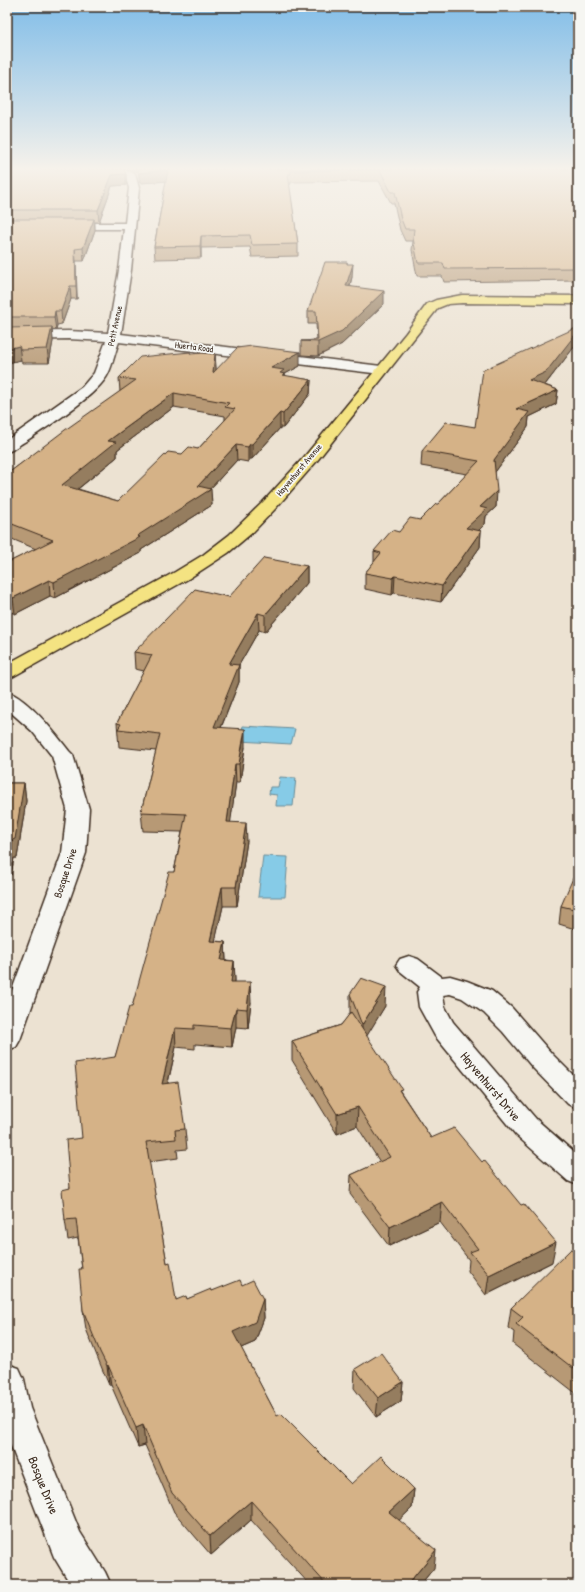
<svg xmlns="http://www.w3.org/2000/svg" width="585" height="1592" font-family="'Patrick Hand',sans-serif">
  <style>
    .water { fill: #86cbe7; stroke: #688b97 }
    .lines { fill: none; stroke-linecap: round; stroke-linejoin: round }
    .minor-casing { stroke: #3b2a1e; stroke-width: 3 }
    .major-casing { stroke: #3b2a1e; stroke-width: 3 }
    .minor { fill: #f6f6f2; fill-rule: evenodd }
    .major { fill: #f4e382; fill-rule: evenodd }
    .wall { fill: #b79974; stroke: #3b2a1e; fill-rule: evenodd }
    .shaded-wall { fill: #957d5e; stroke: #3b2a1e }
    .building { fill: #d5b287; stroke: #3b2a1e; fill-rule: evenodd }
    .labels { text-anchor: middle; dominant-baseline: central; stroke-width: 3.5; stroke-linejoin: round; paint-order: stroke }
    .far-street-label { font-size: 9px; fill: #3b2a1e; stroke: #f6f6f2 }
    .street-label { font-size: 11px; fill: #3b2a1e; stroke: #f6f6f2 }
    .near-street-label { font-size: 13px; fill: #3b2a1e; stroke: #f6f6f2 }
  </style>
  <rect width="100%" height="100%" fill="#ece2d2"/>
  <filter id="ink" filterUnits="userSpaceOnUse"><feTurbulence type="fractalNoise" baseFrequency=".025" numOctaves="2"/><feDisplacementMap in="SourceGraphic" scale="8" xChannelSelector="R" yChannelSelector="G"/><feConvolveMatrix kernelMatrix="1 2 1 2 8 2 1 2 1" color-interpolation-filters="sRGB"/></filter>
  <g filter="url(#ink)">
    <path class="water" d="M243,726L295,729L291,744L239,741Z
      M280,777L296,778L293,806H276L277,795L269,794L270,787H278Z
      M263,856L288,857L285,897H258Z"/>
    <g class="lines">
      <defs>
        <path id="minor" d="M110,169H123L135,174L139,188L131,270L121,334L381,366L386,367L388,370L386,373L381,374L119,342C115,352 113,364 108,374C97,397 35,435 12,450L7,452V440L82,387L94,373L106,341L68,339L7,340V332L68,331L108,333L119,270L124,229H7V223H125L129,188L126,178Z
          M7,692C27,697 56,734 69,751L73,755L89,809L86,853L20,1040L16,1047L7,1050V1004L62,853L67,809L52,756L32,731L7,709Z
          M409,956L418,959L442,977L450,976L467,981L492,991L512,1008L552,1054L578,1080V1108L568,1104L533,1068L503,1032L484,1013L462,998L450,994L443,995L445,1007L453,1022L536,1119L578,1156V1185L568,1181L516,1135L435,1036L419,1007L417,992L420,987L400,971L396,965L400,959Z
          M7,1364L19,1368L24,1379L30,1408L80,1532L105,1572L111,1585H71L54,1557L7,1436Z"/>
        <path id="major" d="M462,295L578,296V304L462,303L448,304L438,308L316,462L275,509L253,532L228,553L188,579L14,676L7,678V664L175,572L203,555L229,535L263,502L305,456L406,333L427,304L436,300Z"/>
      </defs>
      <use href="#minor" class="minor-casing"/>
      <use href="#major" class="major-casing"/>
      <use href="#minor" class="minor"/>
      <use href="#major" class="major"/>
    </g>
    <path class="wall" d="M7,169L126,174V185L112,186L99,222H95V230L84,261H76L77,299H71L62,324L57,325L56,330H52L53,341L49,363H22L21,360L7,363Z
      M126,169H578V280L444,282L442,276H417L412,250L413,241H405L400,230L394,203H391L379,181L291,182V184L289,185L298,244V256L252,257L250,247L201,248V258L155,259L154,247L166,181L140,183L138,171H132Z
      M347,262V264L352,277L350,286L384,304L342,344L318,356L301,355V341L317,340L316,324H308V311Z
      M578,327V342L545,385L558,390L556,404L529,417L528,427L495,472L496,507L486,516L485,524L479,530L481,531L480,547L441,602L394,593L392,595L365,589V573L374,562V551L399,532L420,520L438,504L467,474L421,466L422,451L475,427Z
      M191,354H215L216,370L300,366L285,374V376L311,380L310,394L283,428H280L252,459H250L248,462L237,460L210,489L212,505L141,550V553L55,598L50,596L15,614L7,610V563L36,549L7,537V470L11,471L120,392L119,378ZM174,407L225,416V420L198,449L182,454L118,501L78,489L117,457V450Z
      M307,566V583L265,632L259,630L239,665V682L221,728L245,747L240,782H236L230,822L247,841L237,906H223L215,941L225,942L226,960L234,961L235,982L251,1002L248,1028L236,1027L232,1047L195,1044V1049L176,1047L168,1083L185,1129L187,1149L177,1150L178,1158L149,1162L167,1263L176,1300L187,1299L212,1291L242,1285L263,1299L264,1318L255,1342L241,1348L277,1416L351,1484L414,1489L412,1508L399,1520L434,1568L420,1585H310L251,1520L211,1555L174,1512L145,1445L138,1447L111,1385H109L103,1371L86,1329L83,1310L82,1269L78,1238L68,1240L65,1220L70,1188L82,1138L115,1057L132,1007L174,872L182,832L143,831L141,812L156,751L119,747L117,723L144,671L135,669L134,652L229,597Z
      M7,783H24L26,801L17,858H14L11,875H7Z
      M578,879V930L559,924L561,906Z
      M350,994L385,1006L366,1036L402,1094L431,1138L552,1262L486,1295L468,1271L469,1260L440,1222L389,1246L350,1194L351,1175L380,1162L357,1126L337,1134L292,1060V1041L341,1025L350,1014Z
      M578,1250V1395L513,1344L514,1332L508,1328L511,1308Z
      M355,1369L403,1382L401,1401L376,1417L354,1388Z"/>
    <path class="shaded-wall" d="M132,169H138V171H132Z
      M168,170V181L140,183L139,173Z
      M126,174V185L112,186L99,222L98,210L112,175Z
      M94,219L95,230L84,261L83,248Z
      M201,236V258L200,246Z
      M75,249L76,261L77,299L76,286Z
      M353,264L352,277L346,299V286Z
      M70,286L71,299L62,324L61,311Z
      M384,291V304L342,344L318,356V342Z
      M55,311L57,325L56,330L54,317Z
      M52,327L53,341L49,363L47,349Z
      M578,331V342L544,386L529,380Z
      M19,346L21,360L7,363V349Z
      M300,352V366L285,374V388L271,368Z
      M215,354L216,368L214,387L213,373Z
      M311,380L310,394L283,428V414Z
      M558,390L556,404L529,417L528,427L493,475L494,460L516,409Z
      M174,393V407L117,450V457L64,500L62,485L108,441Z
      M280,413V428L252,459V444Z
      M250,444V459L248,462V447Z
      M236,445L237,460L207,492L211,489L212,505L141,550V553L55,598L54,582L137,536L198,486Z
      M497,491L496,507L486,516L485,524L465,544L466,528L480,507Z
      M481,531L480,547L441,602L442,586Z
      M307,566V583L265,632V615Z
      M395,576L394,593L392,595L393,578Z
      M49,580L50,596L15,614L13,598Z
      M258,613L259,630L239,665V682L214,745V727L229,664Z
      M245,729V747L240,782L239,764Z
      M8,732L11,750L7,752V733Z
      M235,764L236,782L228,841L227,822Z
      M24,783L26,801L17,858H14L11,875L9,856Z
      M246,823L247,841L237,906L236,887Z
      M222,887L223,906L211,960L210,941Z
      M225,942L226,961L221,960Z
      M234,961L235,980L232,1001L231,982Z
      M250,982L251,1002L248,1028L247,1009Z
      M386,987L385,1006L362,1044V1025Z
      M236,1008V1027L232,1047L231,1028Z
      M175,1028L176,1047L163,1104L162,1084Z
      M358,1107L357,1126L337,1134V1114Z
      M442,1202L440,1222L389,1246L390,1227Z
      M556,1242L552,1262L486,1295L489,1275Z
      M263,1299L264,1318L255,1342L234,1351L233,1332Z
      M108,1365L111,1385H109L107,1366Z
      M403,1382L401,1401L376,1417L378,1398Z
      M143,1425L145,1445L138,1447L136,1428Z
      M414,1489L412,1508L388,1531L389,1512Z
      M251,1501V1520L211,1555L210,1536Z
      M436,1550L434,1568L420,1585H407Z"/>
    <path class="building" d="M7,169H124L126,174L112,175L98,210H7Z
      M138,169H578V268L445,269L443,263H418L413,238L414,229H405L401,219L395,192H391L380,170L290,171L291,174H288L298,244L252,245L250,235L201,236L200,246L154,247L168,170L139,173Z
      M7,219H94L83,248L75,249L76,286H70L61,311H55L54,317H7Z
      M325,262H347V264H353L346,286L384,291L342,331L318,342L301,341L318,340L316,311H308Z
      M52,327L47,349L21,350L19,346L7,349V328Z
      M578,327V331L546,372L529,380L558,390L516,409L529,412L494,460L497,491L480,507L487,509L466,528L481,531L442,586L395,576L393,578L365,573L381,553L374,551L392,530L399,532L410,518L420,520L436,504H438L479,461L422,451L446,422L475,427L483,370Z
      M252,346L300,352L271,368L284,370L280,373L285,374L283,375L311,380L283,414L280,413L252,444H250L248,447L236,445L198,486L211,489L137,536L140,537L54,582L49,580L13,598L7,595V563L53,540L7,522V470L11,471L65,430L136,380L119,378L140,357L190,352L191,354L202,353L215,354L213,373L237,348ZM174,393L229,403L225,407L235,409L198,449L189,447L182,454L168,452L118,501L62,485L116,442L108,441Z
      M264,558L307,566L265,615L258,613L229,664L239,665L214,727L245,729L239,764H235L227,822L246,823L236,887H222L210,941L225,942L221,960L234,961L231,982H250L247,1009L236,1008L231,1028L194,1025V1029L175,1028L162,1084L178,1082L185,1129L175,1130L176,1139L146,1142L167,1263L170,1262L176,1300L186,1296L187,1299L211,1289L212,1291L240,1280L242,1285L253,1280L263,1299L255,1322L233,1332L277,1416L281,1414L351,1484L381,1456L414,1489L389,1512L436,1550L407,1585H327L251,1501L210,1536L172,1493L143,1425L136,1428L108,1365L107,1366L100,1352L83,1310L79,1269H82L76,1219L65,1220L62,1190L70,1188L66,1140L82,1138L75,1063L115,1057L129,1007H132L169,872H174L186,814L141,812L160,734L118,729L121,724L117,723L152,655L134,652L195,589L229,597Z
      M7,783H24L15,839L12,840L9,856H7Z
      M573,878L578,879V910L561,906Z
      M361,978L386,987L362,1025L350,994Z
      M351,1012L402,1089L399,1090L431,1138L454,1128L482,1162L484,1160L521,1205L524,1204L556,1242L489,1275L470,1252L478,1249L442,1202L390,1227L351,1175L390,1157L358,1107L337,1114L292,1041L341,1025Z
      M571,1249L578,1250V1372L516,1324L523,1317L511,1308Z
      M381,1353L403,1382L378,1398L355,1369Z"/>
  </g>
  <linearGradient id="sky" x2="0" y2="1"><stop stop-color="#81bde8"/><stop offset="0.43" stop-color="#f6f2eb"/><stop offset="1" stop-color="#f6f2eb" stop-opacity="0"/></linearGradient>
  <rect width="585" height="392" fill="url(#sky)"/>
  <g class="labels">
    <g class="far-street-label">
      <text transform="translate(115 326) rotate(-78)">Petit Avenue</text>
      <text transform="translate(194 347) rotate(7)">Huerta Road</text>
      <text transform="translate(299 470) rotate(-50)">Hayvenhurst Avenue</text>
    </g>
    <g class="street-label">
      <text transform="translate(65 873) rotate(-72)">Bosque Drive</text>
    </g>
    <g class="near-street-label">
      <text transform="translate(491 1086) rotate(50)">Hayvenhurst Drive</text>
      <text transform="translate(44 1485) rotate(68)">Bosque Drive</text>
    </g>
  </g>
  <rect width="585" height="1592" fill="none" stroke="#f6f6f2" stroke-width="24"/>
  <rect x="12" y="12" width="561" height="1568" fill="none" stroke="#3b2a1e" stroke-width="1.5" filter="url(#ink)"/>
</svg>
